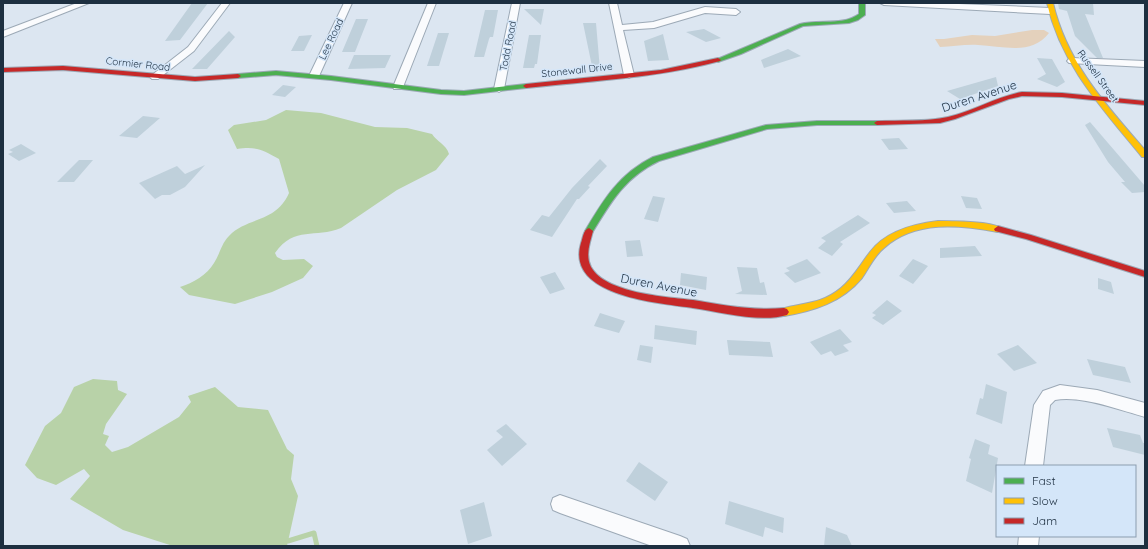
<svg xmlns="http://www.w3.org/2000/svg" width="1148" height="549" font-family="Quicksand,sans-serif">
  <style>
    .green { fill: #e4d1bc }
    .water { fill: #b8d2a8 }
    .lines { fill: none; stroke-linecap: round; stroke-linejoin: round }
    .stream { stroke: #b8d2a8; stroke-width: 5 }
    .building { fill: #bfd0db }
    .street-casing { stroke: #9ca9b6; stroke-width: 2 }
    .fast-casing { stroke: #9ca9b6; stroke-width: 2 }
    .slow-casing { stroke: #9ca9b6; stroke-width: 2 }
    .jam-casing { stroke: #9ca9b6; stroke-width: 2 }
    .street { fill: #fafbfd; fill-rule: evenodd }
    .fast { fill: #4caf50; fill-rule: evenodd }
    .slow { fill: #ffc107; fill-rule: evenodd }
    .jam { fill: #c62828; fill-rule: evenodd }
    .labels { text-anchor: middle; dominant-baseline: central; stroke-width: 3; stroke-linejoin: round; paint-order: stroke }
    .far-street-label { font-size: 10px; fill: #1d2f40; stroke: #d4e6f9 }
    .street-label { font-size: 12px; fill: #1d2f40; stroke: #d4e6f9 }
  </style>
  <rect width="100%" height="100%" fill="#dce6f1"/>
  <path class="green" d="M1032,30H1044L1049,33C1031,56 1003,46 978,45C966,44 952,47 940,47L935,39H944L972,35L995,36Z"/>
  <path class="water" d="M286,110L321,113L375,127L407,128L432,134C437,142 446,144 449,154L436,170L397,190L341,228C315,239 295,225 275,253L277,257L283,260L304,259L313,266L303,278L272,292L235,304L189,295L180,287C193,283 207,275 214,263C220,254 221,244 229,236C247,217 276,223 289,193L279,159C263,150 256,146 237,149L228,130L234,125L266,120Z
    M93,379L117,381L118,390L127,394L106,424L103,434L109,436L105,445L112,452L128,447L179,417L191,402L188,396L215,387L238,407L268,410L287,449L294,455L291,479L298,496L287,546H173L123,530L70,499L90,476L84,469L56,485L37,478L25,465L45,426L61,413L74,387Z"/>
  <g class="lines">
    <path class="stream" d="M288,541L314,533L317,546"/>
  </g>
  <path class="building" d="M192,3H208L180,40L165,41Z
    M1058,3H1093L1094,15L1085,14L1103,58H1097L1075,36L1067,11L1059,9Z
    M524,9H544L541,25Z
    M485,10H498L496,21L493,37H490L489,39L484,57H474Z
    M356,19H368L355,52H342Z
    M583,23H596L600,70L593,71Z
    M704,29L721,38L706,42L686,32Z
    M229,31L235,37L207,69H192Z
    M438,33H449L439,66H427Z
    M663,34L669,60L648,61L644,41Z
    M312,35L304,51H291L299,36Z
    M529,35H541L537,64H535L534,68H523Z
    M788,49L801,56L764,68L761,60Z
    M354,55H391L385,68L348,69Z
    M1037,58L1052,59L1065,82L1057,87L1037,79L1046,74Z
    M996,77L998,86L960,99L947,91Z
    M283,85L296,87L285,97L272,95Z
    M143,116L160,118L137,138L119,136Z
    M1090,122L1145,186V192L1132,193L1121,182H1125L1108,162L1085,125Z
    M899,138L908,149L889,150L881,139Z
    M21,144L36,153L19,161L8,154L13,152L9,150Z
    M600,159L607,166L588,186L590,187L579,199H577L552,237L530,230L542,215L549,217L572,188Z
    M79,160H93L74,182H57Z
    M205,165L185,187L170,195H162L155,199L139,183L177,166L185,174Z
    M653,196L665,198L658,222L644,219Z
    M961,196L977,198L982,209L966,208Z
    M907,201L916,211L894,213L886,203Z
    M858,215L870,223L840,242L843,244L832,256L818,248L826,241L821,238Z
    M640,240L643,256L627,257L625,241Z
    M975,246L982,256L940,258V248Z
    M807,259L821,273L795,283L784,273L790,271L786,268Z
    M913,259L928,266L913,284L899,276Z
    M737,267L757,268L760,283L764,282L767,295L735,294L742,291Z
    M555,272L565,289L550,294L540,277Z
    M681,273L707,277L706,290L680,285Z
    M1098,278L1111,282L1114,294L1098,289Z
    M887,300L902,311L883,325L872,318L876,315L872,313Z
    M600,313L625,321L619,333L594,326Z
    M655,325L697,331L696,345L654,339Z
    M840,329L852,342L843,345L849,351L835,356L831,351L821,355L810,342Z
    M727,340L770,342L773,357L729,355Z
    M640,345L653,347L651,363L637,360Z
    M1018,345L1037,363L1014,371L997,354Z
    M1087,359L1125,367L1131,383L1093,375Z
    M986,384L1007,392L1002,424L976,414L980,398L983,399Z
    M506,424L527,444L502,466L487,450L503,437L496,431Z
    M1107,428L1140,435L1143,443H1145V455L1113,447Z
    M975,439L990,445L988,454L998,458L992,493L966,481L971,459L969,458Z
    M639,462L668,482L655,501L626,481Z
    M729,501L784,518L783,533L765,527L763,537L725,524Z
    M484,502L492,536L468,544L460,510Z
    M826,527L847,535L852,546H824Z"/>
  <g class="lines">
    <defs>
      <path id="street" d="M77,3H89L3,37V31Z
        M222,3H230L194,51L158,79H152L150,77L152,75L188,47Z
        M344,3H352L319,76L317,78H311L309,76Z
        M428,3H436L403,87L402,89H394L393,87Z
        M512,3H520L504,89L499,92L494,89Z
        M609,3H617L622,25L653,22L705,7L736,9L740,12L736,15L705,13L654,28L623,30L634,75L629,78L624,75Z
        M880,3H935L1050,8L1054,11L1050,14L884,5Z
        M1072,58L1145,61V67L1069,63L1067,61L1069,59Z
        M1060,385L1097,390L1145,403V417C1120,410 1081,395 1055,400L1050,405L1043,466H1025L1034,405L1043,391Z
        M560,495L680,536L687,539L690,546H652L560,513L553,510L551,504L553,498Z
        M1019,536H1039L1038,546H1018Z"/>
      <path id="fast" d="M859,3H865V15L858,20L849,23L803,26L741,54L718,62L715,60L800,24C820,19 842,26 859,14Z
        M276,71L331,76L441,90L464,91L526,84L529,86L526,88L464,95L441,94L331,80L276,75L238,78L235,76L238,74Z
        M817,121H877L880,123L877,125H817L767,129L659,161C625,177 611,202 592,233H586L585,231C604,199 619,174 653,157L766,125Z"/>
      <path id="slow" d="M1047,3H1053C1067,63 1106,105 1145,150V157H1142C1103,109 1061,65 1047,3Z
        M938,221C950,221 995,221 1002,229L998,232C960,225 915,220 884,248C874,256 869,268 862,278C842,302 814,311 784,316L781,315L779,312L781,309C804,302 820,305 841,288C853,278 860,265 870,252C886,231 913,224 938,221Z"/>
      <path id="jam" d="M718,58L721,60L720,61C657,78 591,81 526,88L523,86L526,84L661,70Z
        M63,66L195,77L238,74L241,76L238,78L195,81L63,70L3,72V68Z
        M1022,92L1062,93L1145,101V105L1062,97L1022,96L1009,99L955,119L940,123L877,125L874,123L877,121C900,120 926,122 948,117C974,111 996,97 1022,92Z
        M998,226L1031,235L1145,271V277L1026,239L995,231L994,229Z
        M589,228L593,231C590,243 585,255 591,267C605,293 666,297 693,300C724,305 753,311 784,308L787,309L789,312L787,315C760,323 721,312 693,308C661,303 565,297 581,243C583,238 583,230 589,228Z"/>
    </defs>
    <use href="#street" class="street-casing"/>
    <use href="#fast" class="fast-casing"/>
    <use href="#slow" class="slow-casing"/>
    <use href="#jam" class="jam-casing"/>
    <use href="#street" class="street"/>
    <use href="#fast" class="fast"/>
    <use href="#slow" class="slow"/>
    <use href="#jam" class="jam"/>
  </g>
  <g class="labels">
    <g class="far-street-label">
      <text transform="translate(331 39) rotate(-65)">Lee Road</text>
      <text transform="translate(508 46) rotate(-79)">Todd Road</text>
      <text transform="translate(138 64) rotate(6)">Cormier Road</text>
      <text transform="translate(577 70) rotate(-6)">Stonewall Drive</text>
      <text transform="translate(1098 76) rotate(54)">Russell Street</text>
    </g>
    <g class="street-label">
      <text transform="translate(979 96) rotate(-18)">Duren Avenue</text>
      <text transform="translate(659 285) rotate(11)">Duren Avenue</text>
    </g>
  </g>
  <rect width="1148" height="549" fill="none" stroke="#1d2f40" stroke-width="8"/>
  <rect x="996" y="465" width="140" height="72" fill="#d4e6f9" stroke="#8b9daf"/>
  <rect x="1004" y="478" width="20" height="6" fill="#4caf50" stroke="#8b9daf"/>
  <text x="1032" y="485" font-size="12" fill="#1d2f40">Fast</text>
  <rect x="1004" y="498" width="20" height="6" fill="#ffc107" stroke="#8b9daf"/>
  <text x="1032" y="505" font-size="12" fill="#1d2f40">Slow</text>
  <rect x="1004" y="518" width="20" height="6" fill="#c62828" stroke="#8b9daf"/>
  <text x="1032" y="525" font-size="12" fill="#1d2f40">Jam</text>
</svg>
